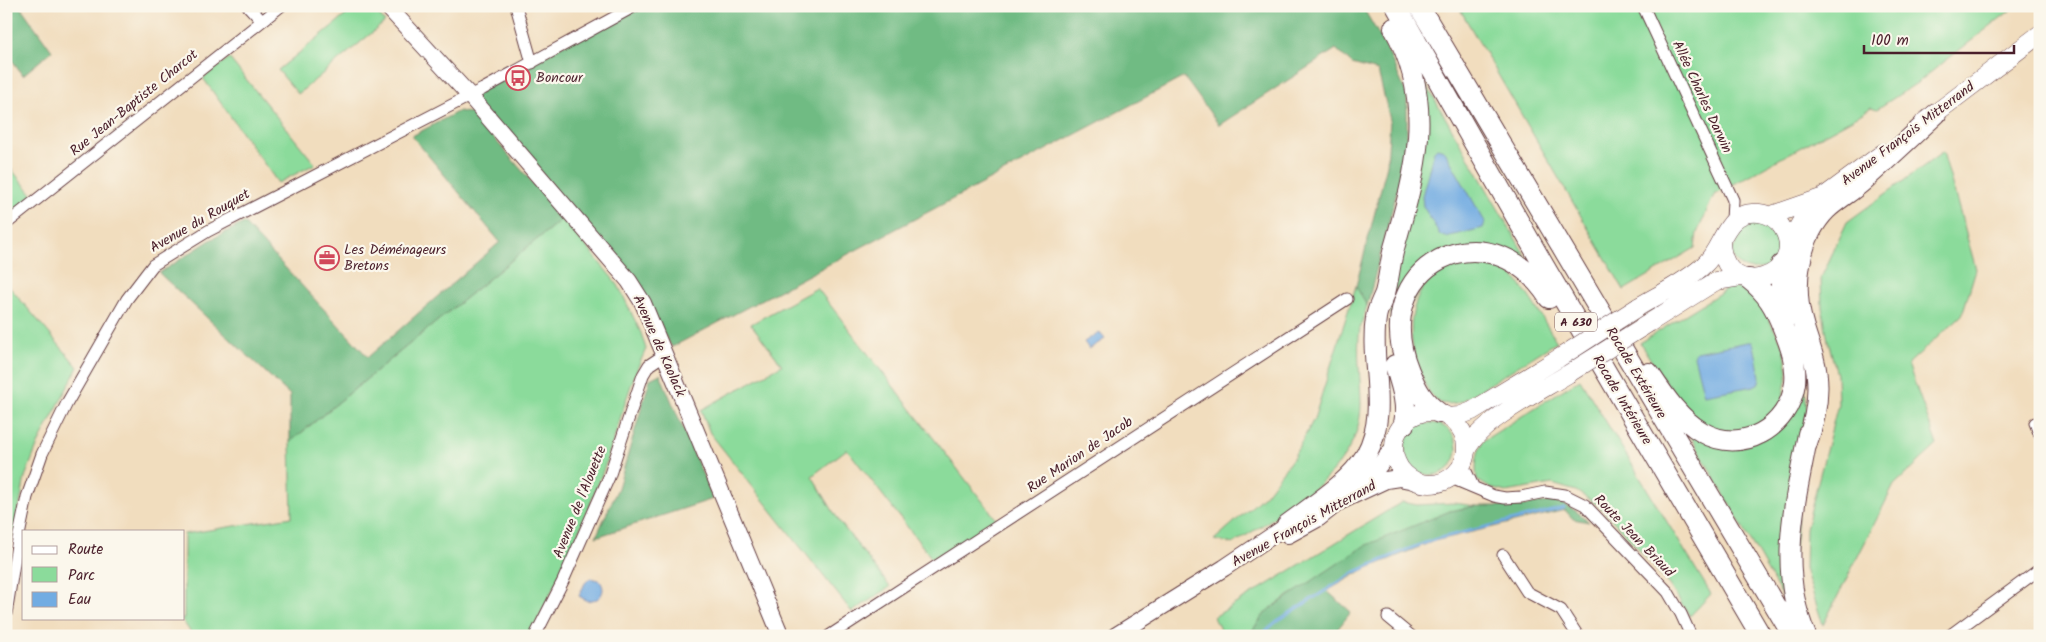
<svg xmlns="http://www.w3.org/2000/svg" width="2046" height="642" font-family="Kalam,sans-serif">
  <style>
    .green { fill: #8bdb9b; stroke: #6a7d63 }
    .forest { fill: #70bb83; stroke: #5d6d57 }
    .water { fill: #72ace2; stroke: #5e6686 }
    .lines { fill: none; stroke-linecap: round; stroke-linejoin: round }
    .stream { stroke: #72ace2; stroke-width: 3 }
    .minor-casing { stroke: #633c41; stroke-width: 13 }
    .secondary-casing { stroke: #633c41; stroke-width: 18 }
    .primary-casing { stroke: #633c41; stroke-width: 19 }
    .motorway-casing { stroke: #633c41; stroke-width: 22 }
    .minor { stroke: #fff; stroke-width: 11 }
    .secondary { stroke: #fff; stroke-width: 16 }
    .primary { stroke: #fff; stroke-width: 18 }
    .motorway { stroke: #fff; stroke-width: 20 }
    .primary-bridge-casing { stroke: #633c41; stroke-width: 19; stroke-linecap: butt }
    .primary-bridge { stroke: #fff; stroke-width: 18 }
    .labels { text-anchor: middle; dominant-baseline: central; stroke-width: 4.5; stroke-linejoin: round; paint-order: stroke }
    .shield { fill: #fbf7ec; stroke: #7f6065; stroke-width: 1 }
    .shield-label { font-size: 12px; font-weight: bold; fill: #4a1f2b }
    .poi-label { font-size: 14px; fill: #4a1f2b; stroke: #fbf7ec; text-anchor: start }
    .street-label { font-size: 14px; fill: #4a1f2b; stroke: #fbf7ec }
  </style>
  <rect width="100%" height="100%" fill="#fbf7ec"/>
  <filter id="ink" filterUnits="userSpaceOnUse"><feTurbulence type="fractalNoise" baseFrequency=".02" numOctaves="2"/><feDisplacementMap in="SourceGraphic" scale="10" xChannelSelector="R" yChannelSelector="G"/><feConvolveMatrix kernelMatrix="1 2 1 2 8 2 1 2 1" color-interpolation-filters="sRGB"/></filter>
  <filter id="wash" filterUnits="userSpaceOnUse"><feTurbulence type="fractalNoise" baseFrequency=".0096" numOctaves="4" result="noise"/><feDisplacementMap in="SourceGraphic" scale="20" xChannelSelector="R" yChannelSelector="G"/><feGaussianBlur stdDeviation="1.12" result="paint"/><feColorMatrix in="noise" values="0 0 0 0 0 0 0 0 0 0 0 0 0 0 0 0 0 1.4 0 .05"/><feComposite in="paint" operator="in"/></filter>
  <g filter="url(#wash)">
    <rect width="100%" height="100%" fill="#f1ddbe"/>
    <path class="green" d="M357,6H371L385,22L298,94L278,70Z
      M1458,6H2016L1917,83L1877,109L1871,107L1863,113L1714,195L1697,233L1695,248L1624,290Z
      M229,58L315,164L278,183L203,78Z
      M1424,81L1532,267L1447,249L1391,334V299Z
      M1943,152L1976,269L1962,315L1908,364L1937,445L1894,485L1823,625L1805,569L1806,529L1838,404L1837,375L1828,341L1822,307L1821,278L1847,222Z
      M6,163L33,195L6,217Z
      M563,218L618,285L641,333L646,349C626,390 617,436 600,479C580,532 556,584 530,636H193L181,618H184V534L292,517L290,442Z
      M1753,220C1768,223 1787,235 1779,254C1777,258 1772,263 1769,267C1748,271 1741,272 1730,252C1737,245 1738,238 1736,229L1740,225Z
      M1466,261C1479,261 1490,261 1501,266C1520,275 1545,324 1557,342L1462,401C1454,404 1443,406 1436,400C1427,393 1422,377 1418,366C1405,331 1409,290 1444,268C1450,264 1459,263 1466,261Z
      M6,283L78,367L38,444L25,477L13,541L6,533Z
      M1356,286L1367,306C1365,313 1362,321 1360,328C1356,353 1361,379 1361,404C1360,474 1284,510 1233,544L1214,540L1265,495L1293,458L1314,419Z
      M1736,287L1756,295L1784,347L1788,371L1781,407L1756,429L1724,433L1696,421L1670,390L1640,343L1728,288Z
      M817,288L997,520L933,560L847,449L812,476L839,521L890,587L852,612L710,433L701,410L782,365L751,324Z
      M1804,376L1807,409L1790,610L1687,430L1745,446Z
      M1580,379L1711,594L1690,616L1669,585L1638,548L1599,506L1576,491L1552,484L1506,492L1490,488L1477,480C1475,466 1476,454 1483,441Z
      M1405 449a26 26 0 1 1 52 0a26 26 0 1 1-52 0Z
      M1402,502L1417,505L1454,503L1476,506L1450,511L1290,595L1267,611L1248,636H1223L1214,617Z"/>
    <path class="forest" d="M6,6H20L52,51L23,75L6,52Z
      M635,6H1362L1386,47L1407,95V152L1367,306L1356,286L1387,165L1390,120L1378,71L1352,64L1336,49L1219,125L1184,77L672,347L643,303L470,96Z
      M459,111L473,114L563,218L290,442V395L159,273L212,239L244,223L368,357L500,242L412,136Z
      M660,374L713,499L596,537L618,488L650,379Z
      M1554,501C1569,505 1578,512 1589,522L1573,519L1565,510L1434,541L1363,570L1327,591L1351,612L1332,636H1248L1267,611L1364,546L1450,511L1476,506H1521Z"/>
    <path class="water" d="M1437,148L1444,150L1485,222L1483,228L1446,237L1440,235L1423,206L1422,196L1434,151Z
      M1099,332L1105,339L1089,349L1084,342Z
      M1748,342H1752L1754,345L1760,377L1759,383L1754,386L1704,395L1694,356L1696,352Z
      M590,578L599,580C605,587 604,594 597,599L587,601L579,596L585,583Z"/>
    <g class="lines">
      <path class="stream" d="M1260,636L1277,621L1355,572L1406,550L1436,539L1564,508"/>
    </g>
  </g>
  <g filter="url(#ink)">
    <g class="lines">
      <defs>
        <path id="minor" d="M248,6L262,21
          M516,6L532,63
          M1643,6L1733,200L1732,221
          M6,224L281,6
          M2035,423L2040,435
          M1463,465L1473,486
          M1451,478L1494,496L1505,498L1521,497L1545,492L1565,495L1585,505L1668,592L1681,614L1691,636
          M1503,555L1527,592L1561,610L1578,636
          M6,614L17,545L27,497L42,454L67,403L127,299L153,265L208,231L483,89L635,6
          M1388,617L1411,636
          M535,636L563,581L609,477L643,375L649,365L664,355
          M829,636L1347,299
          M1949,636L2040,569"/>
        <path id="secondary" d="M387,6L470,96L629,281L643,303L781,636
          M1341,491L1378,467L1394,447
          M1288,535L1319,518L1339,502L1386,480L1399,478L1414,481
          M1115,636L1224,568L1297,519"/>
        <path id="primary" d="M1924,122L2040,34
          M1769,216L1821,198
          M1788,245L1801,222L1822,198L1883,153
          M1638,307C1658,295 1689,280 1705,264C1724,246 1725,209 1759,213C1769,214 1778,220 1783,229C1809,275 1725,306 1721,243
          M1649,323L1716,281L1741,277
          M1394 448a36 36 0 1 1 72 0a36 36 0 1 1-72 0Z
          M1448,417L1459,416L1472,411L1559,358
          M1467,449C1482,420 1539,392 1568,374"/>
        <path id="motorway" d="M1396,6L1544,266L1761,636
          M1419,6L1793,636
          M1781,265V288L1788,317
          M1395,365C1401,385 1408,404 1404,424
          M1649,373C1663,394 1679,419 1702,432C1742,455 1789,428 1795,383C1797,364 1790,345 1783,328C1775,307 1767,293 1749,279
          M1439,413C1423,402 1416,388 1409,371C1366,267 1487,202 1549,298
          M1806,446C1816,418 1822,389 1814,360C1811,348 1806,336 1803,324C1792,287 1798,238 1827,209C1838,199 1852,191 1863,181C1888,159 1912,136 1936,114
          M1287,525C1312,506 1350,483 1366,455C1390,411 1369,364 1376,318C1377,309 1382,301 1385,293C1389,278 1390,263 1394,248C1416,171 1436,103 1394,28
          M1806,636C1777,568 1795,503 1808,434"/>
      </defs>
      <use href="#minor" class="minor-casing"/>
      <use href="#secondary" class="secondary-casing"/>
      <use href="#primary" class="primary-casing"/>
      <use href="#motorway" class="motorway-casing"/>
      <use href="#minor" class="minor"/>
      <use href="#secondary" class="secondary"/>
      <use href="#primary" class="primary"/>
      <use href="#motorway" class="motorway"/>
      <defs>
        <path id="primary-bridge" d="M1559,358L1638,307
          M1568,374L1649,323"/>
      </defs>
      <use href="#primary-bridge" class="primary-bridge-casing"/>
      <use href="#primary-bridge" class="primary-bridge"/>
    </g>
  </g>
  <defs>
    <symbol id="bus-ring" viewBox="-11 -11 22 22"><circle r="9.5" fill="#fbf7ec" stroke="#d1495b" stroke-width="1.5"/><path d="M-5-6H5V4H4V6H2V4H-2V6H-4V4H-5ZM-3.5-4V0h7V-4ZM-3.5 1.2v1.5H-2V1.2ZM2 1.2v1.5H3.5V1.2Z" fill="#d1495b"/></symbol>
    <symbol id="office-ring" viewBox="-11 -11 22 22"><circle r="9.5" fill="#fbf7ec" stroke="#d1495b" stroke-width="1.5"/><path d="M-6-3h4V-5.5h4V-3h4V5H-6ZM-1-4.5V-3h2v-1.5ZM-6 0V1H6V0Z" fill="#d1495b"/></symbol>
  </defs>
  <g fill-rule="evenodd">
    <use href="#bus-ring" x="504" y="64" width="28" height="28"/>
    <use href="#office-ring" x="313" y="244" width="28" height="28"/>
  </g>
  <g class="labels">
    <rect class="shield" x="1555" y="312.5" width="42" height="19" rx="4"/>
    <g class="shield-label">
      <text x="1576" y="322">A 630</text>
    </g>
    <g class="poi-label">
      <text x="536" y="78">Boncour</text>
      <text x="344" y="250">Les Déménageurs<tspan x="344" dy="16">Bretons</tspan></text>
    </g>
    <g class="street-label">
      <text transform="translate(1702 97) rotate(65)">Allée Charles Darwin</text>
      <text transform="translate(134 103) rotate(-39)">Rue Jean-Baptiste Charcot</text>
      <text transform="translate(1908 134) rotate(-37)">Avenue François Mitterrand</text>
      <text transform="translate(200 221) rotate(-30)">Avenue du Rouquet</text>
      <text transform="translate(659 346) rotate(66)">Avenue de Kaolack</text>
      <text transform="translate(1636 373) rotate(59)">Rocade Extérieure</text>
      <text transform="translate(1622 400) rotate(59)">Rocade Intérieure</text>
      <text transform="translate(1080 455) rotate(-34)">Rue Marion de Jacob</text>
      <text transform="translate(580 502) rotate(-68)">Avenue de l'Alouette</text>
      <text transform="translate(1304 524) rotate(-29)">Avenue François Mitterrand</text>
      <text transform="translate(1634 536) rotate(46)">Route Jean Briaud</text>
    </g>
  </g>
  <rect width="2046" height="642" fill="none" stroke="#fbf7ec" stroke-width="25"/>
  <rect x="22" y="530" width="162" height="90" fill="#fbf7ec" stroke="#b4a19f"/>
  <rect x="32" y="546" width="25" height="8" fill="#ffffff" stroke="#b4a19f"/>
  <text x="68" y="554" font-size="15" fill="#4a1f2b">Route</text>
  <rect x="32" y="567" width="25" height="15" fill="#8bdb9b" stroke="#b4a19f"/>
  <text x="68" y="580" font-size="15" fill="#4a1f2b">Parc</text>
  <rect x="32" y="592" width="25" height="15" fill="#72ace2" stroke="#b4a19f"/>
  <text x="68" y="604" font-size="15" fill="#4a1f2b">Eau</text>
  <path d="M1864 45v8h150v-8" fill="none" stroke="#4a1f2b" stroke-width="2.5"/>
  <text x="1871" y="45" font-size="15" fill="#4a1f2b" stroke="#fbf7ec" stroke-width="4" paint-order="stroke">100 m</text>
</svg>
